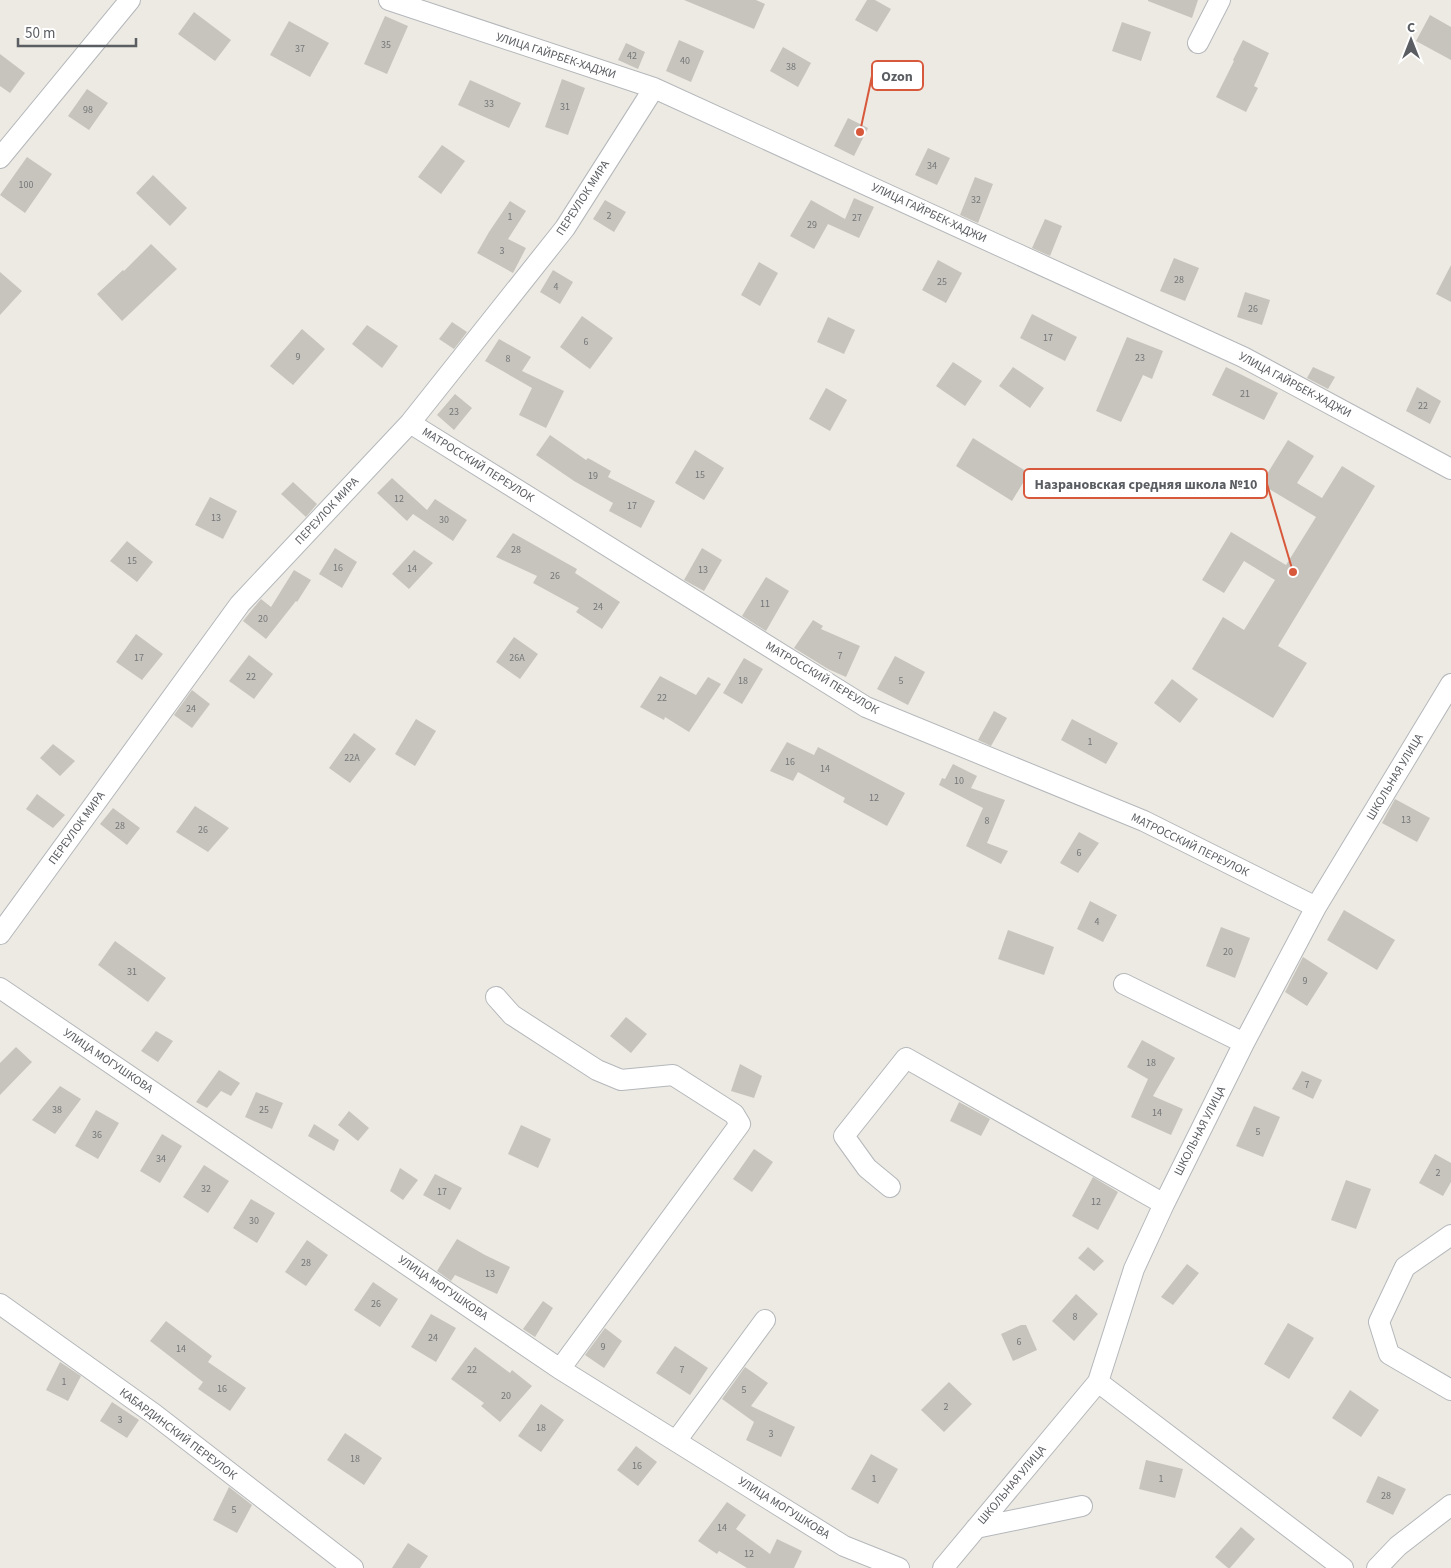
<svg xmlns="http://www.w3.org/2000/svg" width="1451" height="1568" font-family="'Source Sans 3',sans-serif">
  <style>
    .building { fill: #c7c4be }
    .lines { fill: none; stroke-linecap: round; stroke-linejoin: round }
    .minor-casing { stroke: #b4b7bb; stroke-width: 22 }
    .minor { stroke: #fff; stroke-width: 20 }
    .labels { text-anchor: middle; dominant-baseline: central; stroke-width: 5; stroke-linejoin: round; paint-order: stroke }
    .number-label { font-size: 10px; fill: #757778 }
    .street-label { font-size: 12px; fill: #5a5d61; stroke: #fff }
    .leader { fill: none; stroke: #d8583c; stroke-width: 2 }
    .callout-dot { fill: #d8583c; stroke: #fff; stroke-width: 2 }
    .callout { fill: #fff; stroke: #d8583c; stroke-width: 2 }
    .callout-label { font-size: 14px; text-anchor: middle; font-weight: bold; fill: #5a5d61 }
  </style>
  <rect width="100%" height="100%" fill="#eceae2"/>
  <path class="building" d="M684,0H756L765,4L754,29Z
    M867,0H875L891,9L877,32L855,20Z
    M1148,0H1198L1192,18L1148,1Z
    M194,12L231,40L215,61L178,34Z
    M1430,15L1451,27V60L1416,41Z
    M385,16L408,26L387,74L364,64Z
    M289,21L329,43L310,77L270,55Z
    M1122,22L1151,32L1141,61L1112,51Z
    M679,40L704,51L691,82L666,71Z
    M1243,40L1269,53L1254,86L1258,88L1246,112L1216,97L1234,61L1233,60Z
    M626,43L645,52L638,69L618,60Z
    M783,47L811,63L798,87L770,71Z
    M0,54L25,73L10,93L0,86Z
    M562,79L585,88L568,135L545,127Z
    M470,80L521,103L509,128L458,105Z
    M87,89L108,103L89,130L68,116Z
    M848,118L868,128L854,156L834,146Z
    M442,145L465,161L441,194L418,177Z
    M928,148L950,158L937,185L915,175Z
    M27,157L52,174L25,213L0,195Z
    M153,175L187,208L170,226L136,193Z
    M975,177L993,184L978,223L960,215Z
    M854,198L874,207L859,238L828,224L814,249L790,236L811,200L845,219Z
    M605,200L626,212L614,232L593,219Z
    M510,201L526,211L508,239L526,248L513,273L477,253L489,232Z
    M1045,219L1062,226L1050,256L1032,248Z
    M151,244L177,269L122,321L97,294L123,270L124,271Z
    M1174,258L1199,268L1185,301L1160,291Z
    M938,260L962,273L946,303L922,290Z
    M759,262L778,273L760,306L741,295Z
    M1451,265V302L1436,294Z
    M553,270L573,282L560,304L540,292Z
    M0,272L22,291L0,315Z
    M1245,292L1270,300L1262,325L1237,317Z
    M1032,314L1077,337L1065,361L1020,338Z
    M582,316L613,338L590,369L560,347Z
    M828,317L855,330L844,354L817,342Z
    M452,322L467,332L454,349L439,339Z
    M367,325L398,346L382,368L352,344Z
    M302,329L325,349L293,385L270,366Z
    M1127,337L1163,351L1152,379L1143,375L1121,422L1096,411Z
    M499,339L531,357L522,371L564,391L546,428L519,415L532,388L485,361Z
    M953,362L982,381L965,406L936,386Z
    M1013,367L1044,388L1030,408L999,386Z
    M1226,367L1278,393L1264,420L1212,395Z
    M1313,367L1335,377L1328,389L1307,378Z
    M1417,387L1441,401L1430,424L1406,411Z
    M826,388L847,400L830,431L809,419Z
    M455,394L472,408L454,430L437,415Z
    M550,435L586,460L588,458L611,471L608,477L655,501L641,528L609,511L613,503L574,481L536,455Z
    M973,438L1029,473L1012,501L956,466Z
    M1288,440L1314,456L1297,483L1322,498L1342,466L1375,486L1278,646L1307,663L1273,718L1192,669L1223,617L1244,630L1275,580L1244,561L1224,593L1202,580L1231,532L1286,565L1316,517L1261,484Z
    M695,450L724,468L704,500L675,483Z
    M392,478L427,510L435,499L467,520L453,541L413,514L407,521L377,493Z
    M293,482L317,504L306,517L281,494Z
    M210,497L237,511L223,539L195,525Z
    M513,533L577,569L575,573L620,602L602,629L576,612L579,608L533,583L537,576L496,557Z
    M127,541L153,562L137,582L110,561Z
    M335,548L357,562L342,588L319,574Z
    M702,548L722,560L704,591L684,580Z
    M414,550L433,563L409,589L392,574Z
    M294,570L311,580L297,602L296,601L266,639L243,621L261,599L271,607Z
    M766,577L789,591L766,631L742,616Z
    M813,620L823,626L821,629L860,646L846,677L828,669L794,648Z
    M136,634L163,654L142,680L116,662Z
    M514,637L538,654L520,679L496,662Z
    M249,655L273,674L254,699L229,681Z
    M895,656L925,672L908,705L877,689Z
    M744,658L763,669L742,704L723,693Z
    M660,676L696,695L708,677L721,684L689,732L665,717L664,720L640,707Z
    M1172,679L1198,699L1180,723L1154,703Z
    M192,690L210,704L192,728L174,715Z
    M994,711L1007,718L991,746L978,740Z
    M416,719L436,731L415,766L395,754Z
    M1072,719L1118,743L1106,764L1061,740Z
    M354,733L376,749L350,783L329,768Z
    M787,742L814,755L818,747L905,793L887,826L843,802L845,798L798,772L793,781L770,771Z
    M53,744L75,761L60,776L40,758Z
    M953,764L977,776L971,788L1005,800L987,843L1008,851L1001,864L966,846L983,808L939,785L942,778L945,779Z
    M37,794L65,815L53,828L26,809Z
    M1395,799L1430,818L1417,842L1382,823Z
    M195,806L229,828L208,852L176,832Z
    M113,808L140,828L127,845L100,824Z
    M1079,832L1099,843L1078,873L1060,863Z
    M1090,901L1117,915L1103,942L1077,929Z
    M1344,910L1395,940L1377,970L1327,940Z
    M1221,927L1250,938L1235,978L1206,966Z
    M1008,930L1054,947L1044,975L998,959Z
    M115,941L166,978L148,1002L98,965Z
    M1303,957L1328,973L1307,1006L1285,992Z
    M626,1017L647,1034L631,1053L610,1036Z
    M156,1031L173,1041L158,1062L141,1051Z
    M1142,1040L1175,1058L1153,1096L1183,1109L1171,1135L1131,1117L1148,1079L1127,1067Z
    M16,1047L32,1062L0,1095V1063Z
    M740,1064L762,1076L754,1098L731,1091Z
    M219,1070L240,1083L231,1096L221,1091L207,1108L196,1102Z
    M1302,1071L1322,1080L1313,1099L1292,1089Z
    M60,1086L81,1099L55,1134L32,1120Z
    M256,1092L283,1103L272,1129L245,1117Z
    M959,1102L990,1119L981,1136L950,1121Z
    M1254,1106L1280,1117L1263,1157L1236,1146Z
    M96,1110L119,1123L98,1159L75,1146Z
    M349,1111L369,1128L358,1141L338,1125Z
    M314,1124L339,1140L334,1151L308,1136Z
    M521,1125L551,1139L538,1168L508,1154Z
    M162,1134L182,1146L160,1183L140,1171Z
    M754,1149L773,1162L752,1192L733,1179Z
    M1435,1154L1451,1163V1182L1443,1196L1419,1183Z
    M204,1165L229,1181L208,1213L183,1197Z
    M400,1168L418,1180L403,1200L390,1191Z
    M435,1174L462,1188L450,1210L423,1195Z
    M1093,1177L1118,1192L1098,1230L1072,1216Z
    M1346,1180L1371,1189L1356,1229L1331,1220Z
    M251,1199L275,1213L257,1243L233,1228Z
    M457,1239L485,1255L510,1267L497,1294L455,1275L451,1281L437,1271Z
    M307,1240L328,1255L306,1286L285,1272Z
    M1088,1247L1104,1261L1094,1271L1078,1258Z
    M1187,1264L1199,1273L1173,1305L1161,1297Z
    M373,1282L398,1299L380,1327L354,1310Z
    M1076,1294L1098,1314L1074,1341L1052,1321Z
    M543,1301L553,1308L535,1337L523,1329Z
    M431,1314L456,1328L436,1362L411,1347Z
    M166,1321L212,1356L208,1362L246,1388L230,1411L198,1389L203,1382L150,1341Z
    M1288,1323L1314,1338L1289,1379L1264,1364Z
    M1021,1325H1026L1037,1350L1013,1361L1001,1334Z
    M605,1328L622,1341L604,1368L585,1355Z
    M675,1346L708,1368L690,1395L656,1373Z
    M475,1347L510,1373L512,1370L532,1386L500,1422L481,1406L484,1403L451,1379Z
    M60,1362L81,1376L68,1401L46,1390Z
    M745,1367L768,1383L751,1406L795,1427L781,1457L746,1440L754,1422L722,1399Z
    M949,1382L972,1404L944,1432L921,1410Z
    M1350,1390L1379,1410L1361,1437L1332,1418Z
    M112,1402L139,1420L127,1438L100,1421Z
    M541,1404L564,1420L541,1452L518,1436Z
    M345,1433L382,1458L364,1485L327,1460Z
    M636,1446L657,1462L638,1486L617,1470Z
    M871,1454L898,1469L878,1504L851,1489Z
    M1146,1460L1183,1469L1175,1498L1139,1489Z
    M1378,1476L1406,1489L1393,1515L1366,1502Z
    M229,1487L252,1505L237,1533L213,1520Z
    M727,1502L746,1515L736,1529L770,1554L777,1539L802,1551L794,1568H747L719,1551L717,1554L698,1541Z
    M1241,1527L1255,1539L1230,1568H1228L1215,1557Z
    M408,1543L428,1556L420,1568H392Z"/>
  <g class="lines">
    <defs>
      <path id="minor" d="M389,0L654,88L1243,357L1451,469
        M1198,43L1220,0
        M0,158L130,0
        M410,423L866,707L1144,821L1316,907
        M0,934L240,604L410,423L565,228L654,88
        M1124,984L1244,1043
        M0,988L560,1369L844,1546L899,1568
        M496,997L512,1015L597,1070L621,1080L673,1075L734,1114L740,1124L560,1369
        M890,1187L867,1168L844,1136L906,1058L1164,1204
        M1451,1235L1405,1267L1379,1322L1389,1354L1451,1390
        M0,1304L154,1414L353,1568
        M1098,1382L1343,1568
        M676,1441L765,1320
        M976,1528L1082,1506
        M943,1568L1098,1382L1134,1269L1164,1204L1244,1043L1316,907L1451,684
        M1377,1568L1398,1546L1451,1505"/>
    </defs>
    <use href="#minor" class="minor-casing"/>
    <use href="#minor" class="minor"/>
  </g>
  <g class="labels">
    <g class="number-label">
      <text x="386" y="45">35</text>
      <text x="300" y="49">37</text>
      <text x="632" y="56">42</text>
      <text x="685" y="61">40</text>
      <text x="791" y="67">38</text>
      <text x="489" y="104">33</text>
      <text x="565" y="107">31</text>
      <text x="88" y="110">98</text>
      <text x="932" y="166">34</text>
      <text x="26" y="185">100</text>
      <text x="976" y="200">32</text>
      <text x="609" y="216">2</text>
      <text x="510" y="217">1</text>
      <text x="857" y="218">27</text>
      <text x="812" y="225">29</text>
      <text x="502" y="251">3</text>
      <text x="1179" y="280">28</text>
      <text x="942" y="282">25</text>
      <text x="556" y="287">4</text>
      <text x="1253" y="309">26</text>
      <text x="1048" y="338">17</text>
      <text x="586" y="342">6</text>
      <text x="298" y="357">9</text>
      <text x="1140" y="358">23</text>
      <text x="508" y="359">8</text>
      <text x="1245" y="394">21</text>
      <text x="1423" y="406">22</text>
      <text x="454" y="412">23</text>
      <text x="700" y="475">15</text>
      <text x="593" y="476">19</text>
      <text x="399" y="499">12</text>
      <text x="632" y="506">17</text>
      <text x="216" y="518">13</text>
      <text x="444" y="520">30</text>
      <text x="516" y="550">28</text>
      <text x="132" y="561">15</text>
      <text x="338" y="568">16</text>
      <text x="412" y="569">14</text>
      <text x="703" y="570">13</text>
      <text x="555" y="576">26</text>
      <text x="765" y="604">11</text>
      <text x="598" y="607">24</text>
      <text x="263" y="619">20</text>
      <text x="840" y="656">7</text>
      <text x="139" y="658">17</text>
      <text x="517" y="658">26А</text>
      <text x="251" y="677">22</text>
      <text x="743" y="681">18</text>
      <text x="901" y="681">5</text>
      <text x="662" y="698">22</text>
      <text x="191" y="709">24</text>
      <text x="1090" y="742">1</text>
      <text x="352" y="758">22А</text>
      <text x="790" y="762">16</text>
      <text x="825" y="769">14</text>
      <text x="959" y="781">10</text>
      <text x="874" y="798">12</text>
      <text x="1406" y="820">13</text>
      <text x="987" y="821">8</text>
      <text x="120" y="826">28</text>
      <text x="203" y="830">26</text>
      <text x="1079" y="853">6</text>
      <text x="1097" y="922">4</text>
      <text x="1228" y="952">20</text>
      <text x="132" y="972">31</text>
      <text x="1305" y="981">9</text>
      <text x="1151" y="1063">18</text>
      <text x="1307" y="1085">7</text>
      <text x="57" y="1110">38</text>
      <text x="264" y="1110">25</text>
      <text x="1157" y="1113">14</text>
      <text x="1258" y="1132">5</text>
      <text x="97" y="1135">36</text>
      <text x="161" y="1159">34</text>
      <text x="1438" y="1173">2</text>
      <text x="206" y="1189">32</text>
      <text x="442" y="1192">17</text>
      <text x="1096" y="1202">12</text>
      <text x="254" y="1221">30</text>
      <text x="306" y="1263">28</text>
      <text x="490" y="1274">13</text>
      <text x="376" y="1304">26</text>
      <text x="1075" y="1317">8</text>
      <text x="433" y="1338">24</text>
      <text x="1019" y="1342">6</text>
      <text x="603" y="1347">9</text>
      <text x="181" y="1349">14</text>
      <text x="472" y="1370">22</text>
      <text x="682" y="1370">7</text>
      <text x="64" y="1382">1</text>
      <text x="222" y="1389">16</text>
      <text x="744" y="1390">5</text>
      <text x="506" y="1396">20</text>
      <text x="946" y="1407">2</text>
      <text x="120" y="1420">3</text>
      <text x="541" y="1428">18</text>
      <text x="771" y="1434">3</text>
      <text x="355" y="1459">18</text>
      <text x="637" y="1466">16</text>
      <text x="874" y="1479">1</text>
      <text x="1161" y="1479">1</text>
      <text x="1386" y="1496">28</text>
      <text x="234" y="1510">5</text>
      <text x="722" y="1528">14</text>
      <text x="749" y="1554">12</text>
    </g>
    <g class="street-label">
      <text transform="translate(556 56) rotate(18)">УЛИЦА ГАЙРБЕК-ХАДЖИ</text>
      <text transform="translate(583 198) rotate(-57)">ПЕРЕУЛОК МИРА</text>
      <text transform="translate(929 213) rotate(25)">УЛИЦА ГАЙРБЕК-ХАДЖИ</text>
      <text transform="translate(1295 385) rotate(28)">УЛИЦА ГАЙРБЕК-ХАДЖИ</text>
      <text transform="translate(478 465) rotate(32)">МАТРОССКИЙ ПЕРЕУЛОК</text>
      <text transform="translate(327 511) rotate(-47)">ПЕРЕУЛОК МИРА</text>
      <text transform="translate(822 678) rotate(31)">МАТРОССКИЙ ПЕРЕУЛОК</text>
      <text transform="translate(1395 777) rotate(-59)">ШКОЛЬНАЯ УЛИЦА</text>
      <text transform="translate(77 828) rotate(-54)">ПЕРЕУЛОК МИРА</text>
      <text transform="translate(1190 845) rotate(26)">МАТРОССКИЙ ПЕРЕУЛОК</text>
      <text transform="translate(108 1061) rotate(34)">УЛИЦА МОГУШКОВА</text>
      <text transform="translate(1200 1131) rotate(-63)">ШКОЛЬНАЯ УЛИЦА</text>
      <text transform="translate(443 1288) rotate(34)">УЛИЦА МОГУШКОВА</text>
      <text transform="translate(178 1434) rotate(37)">КАБАРДИНСКИЙ ПЕРЕУЛОК</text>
      <text transform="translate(1012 1485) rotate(-50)">ШКОЛЬНАЯ УЛИЦА</text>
      <text transform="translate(784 1508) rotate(32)">УЛИЦА МОГУШКОВА</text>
    </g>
  </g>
  <path class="leader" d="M860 132L872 76M1293 572L1267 484"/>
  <g class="callout-dot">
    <circle cx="860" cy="132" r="5"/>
    <circle cx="1293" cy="572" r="5"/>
  </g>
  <g class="callout">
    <rect x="872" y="61" width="51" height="29" rx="5"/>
    <rect x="1024" y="469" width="243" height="29" rx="5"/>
  </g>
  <g class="callout-label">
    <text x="897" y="81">Ozon</text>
    <text x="1146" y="489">Назрановская средняя школа №10</text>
  </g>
  <g transform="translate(1411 40)" stroke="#ffffff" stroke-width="4" paint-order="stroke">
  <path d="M0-4L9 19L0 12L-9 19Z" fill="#5a5d61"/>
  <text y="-8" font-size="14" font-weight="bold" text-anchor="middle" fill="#5a5d61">С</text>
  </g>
  <path d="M18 38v8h118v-8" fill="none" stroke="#5a5d61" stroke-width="2.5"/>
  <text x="25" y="38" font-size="15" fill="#5a5d61" stroke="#ffffff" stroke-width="4" paint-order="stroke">50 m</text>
</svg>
